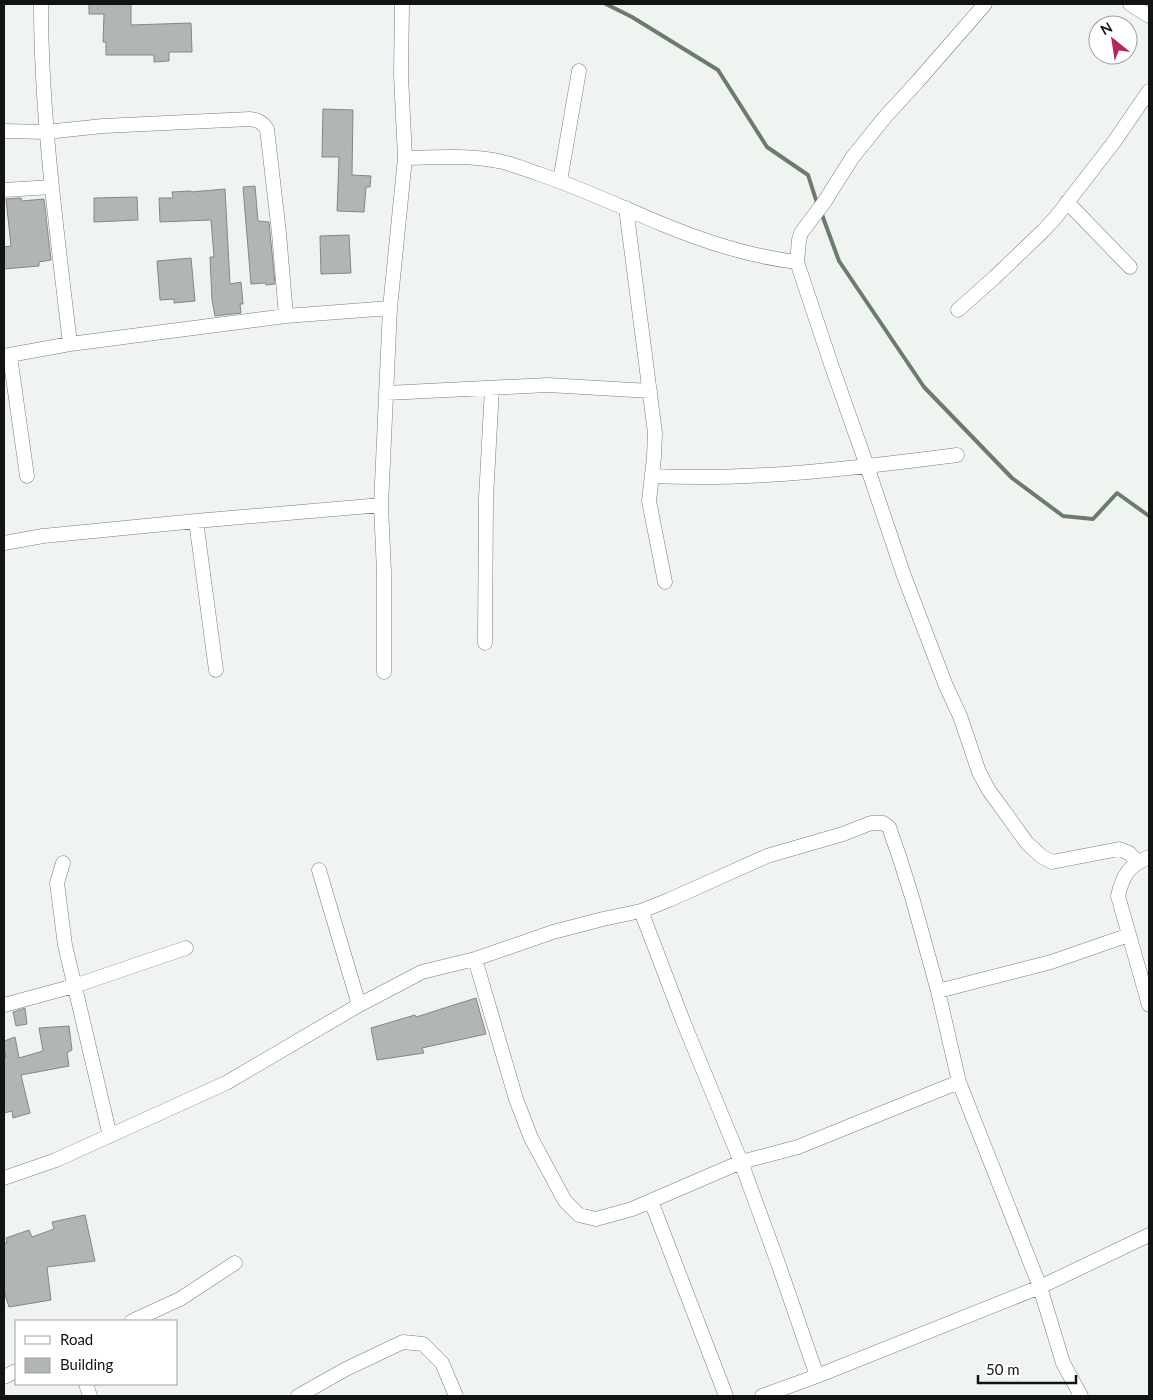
<svg xmlns="http://www.w3.org/2000/svg" width="1153" height="1400" font-family="Lato,sans-serif">
  <style>
    .lines { fill: none; stroke-linecap: round; stroke-linejoin: round }
    .stream { stroke: #6a7d6d; stroke-width: 4 }
    .building { fill: #b2b6b3; stroke: #848784 }
    .minor-casing { stroke: #7a7d7a; stroke-width: 15 }
    .minor { stroke: #fff; stroke-width: 14 }
  </style>
  <rect width="100%" height="100%" fill="#f0f4f1"/>
  <g class="lines">
    <path class="stream" d="M606,4L632,17L718,70L767,147L808,175L818,206
      M821,212L839,261L924,387L1012,478L1063,516L1093,519L1117,493L1149,516"/>
  </g>
  <path class="building" d="M89,4H131V25L191,23L192,52H169V61L154,62V55H106V42H103L104,14H89Z
    M323,109L353,110L352,175L371,176L370,187H366L364,212L337,211L339,157H322Z
    M255,186L258,221L269,222L275,284L266,285V283L251,284L243,187Z
    M225,189L230,284L241,282L243,304H240L241,313L215,316L212,300L210,257H214L211,220L160,222L159,198H173L172,192L191,191V192Z
    M137,197L138,220L94,222V198Z
    M21,198L22,201L44,199L51,260L39,262V266L4,269V247L11,246L6,199Z
    M349,235L351,273L321,274L320,236Z
    M191,258L195,301L174,303V299L160,300L157,261Z
    M476,998L486,1034L422,1048L424,1053L377,1060L371,1028L415,1015L416,1017Z
    M25,1008L27,1024L16,1026L13,1012Z
    M69,1026L72,1050L67,1053L69,1066L21,1075L30,1113L13,1118L12,1111L4,1113V1058L6,1057L4,1050V1041L15,1037L19,1058L43,1051L39,1028Z
    M85,1215L95,1261L47,1267L51,1300L9,1307L4,1291V1243H7L6,1238L29,1230L32,1237L54,1229L52,1222Z"/>
  <g class="lines">
    <defs>
      <path id="minor" d="M41,4C41,118 57,231 70,344
        M1130,4L1149,16
        M4,131L46,132L103,126L250,119C258,120 262,122 267,129L279,233L286,316
        M405,158C438,157 470,155 503,162C515,165 527,170 539,174C581,188 621,207 662,224C703,241 753,257 797,262L831,364L867,466L904,576L946,686L960,716L979,772L988,789L1027,843L1041,856L1052,862L1119,849L1129,853L1138,862
        M560,181L579,71
        M4,190L52,187
        M1067,202L1130,267
        M626,208L655,433L654,457L649,501L665,582
        M797,262L799,240L801,233L825,201L852,158L885,117L918,81L985,4
        M958,310L995,277L1043,231L1056,217L1114,142L1149,91
        M4,356L70,344L286,316L390,308
        M10,356L27,476
        M386,393L548,385L650,391
        M652,476C754,481 856,468 957,455
        M196,521L216,670
        M4,543L43,536L196,521L381,505
        M485,643L486,498L492,388
        M384,672V572L381,505L390,308L405,158L401,75L402,4
        M1149,857C1129,866 1123,874 1118,896L1149,1005
        M63,863L57,883L65,945L110,1136
        M319,870L359,1005
        M641,911L683,1021L741,1162L778,1263L817,1376
        M475,959L516,1099L531,1138L565,1201L579,1215L596,1219L632,1209L741,1162L798,1147L959,1082
        M938,991L1051,962L1129,935
        M4,1005L74,986L186,948
        M4,1178L56,1160L226,1083L359,1005L422,972L475,959L553,932L603,919L641,911L669,900L767,856L843,834L871,823H883L889,827L900,859L912,897L938,991L959,1082L1040,1287L1063,1363L1081,1396
        M651,1201L726,1396
        M132,1321L180,1299L235,1263
        M4,1377L16,1371
        M86,1384L90,1396
        M298,1396L346,1369L403,1342L423,1344L442,1363L456,1396
        M762,1396L817,1376L1040,1287L1149,1235"/>
    </defs>
    <use href="#minor" class="minor-casing"/>
    <use href="#minor" class="minor"/>
  </g>
  <rect width="1153" height="1400" fill="none" stroke="#121412" stroke-width="10"/>
  <rect x="15" y="1320" width="162" height="65" fill="#ffffff" stroke="#a0a1a0"/>
  <rect x="25" y="1336" width="25" height="8" fill="#ffffff" stroke="#a0a1a0"/>
  <text x="60" y="1345" font-size="15" fill="#121412">Road</text>
  <rect x="25" y="1358" width="25" height="15" fill="#b2b6b3" stroke="#a0a1a0"/>
  <text x="60" y="1370" font-size="15" fill="#121412">Building</text>
  <g transform="translate(1113 40) rotate(330)"><circle r="24" fill="#ffffff" stroke="#a0a1a0"/>
  <path d="M0-4L9 19L0 12L-9 19Z" fill="#b22662"/>
  <text y="-8" font-size="14" font-weight="bold" text-anchor="middle" fill="#121412">N</text>
  </g>
  <path d="M978 1375v8h98v-8" fill="none" stroke="#121412" stroke-width="2.5"/>
  <text x="986" y="1375" font-size="15" fill="#121412" stroke="#ffffff" stroke-width="4" paint-order="stroke">50 m</text>
</svg>
